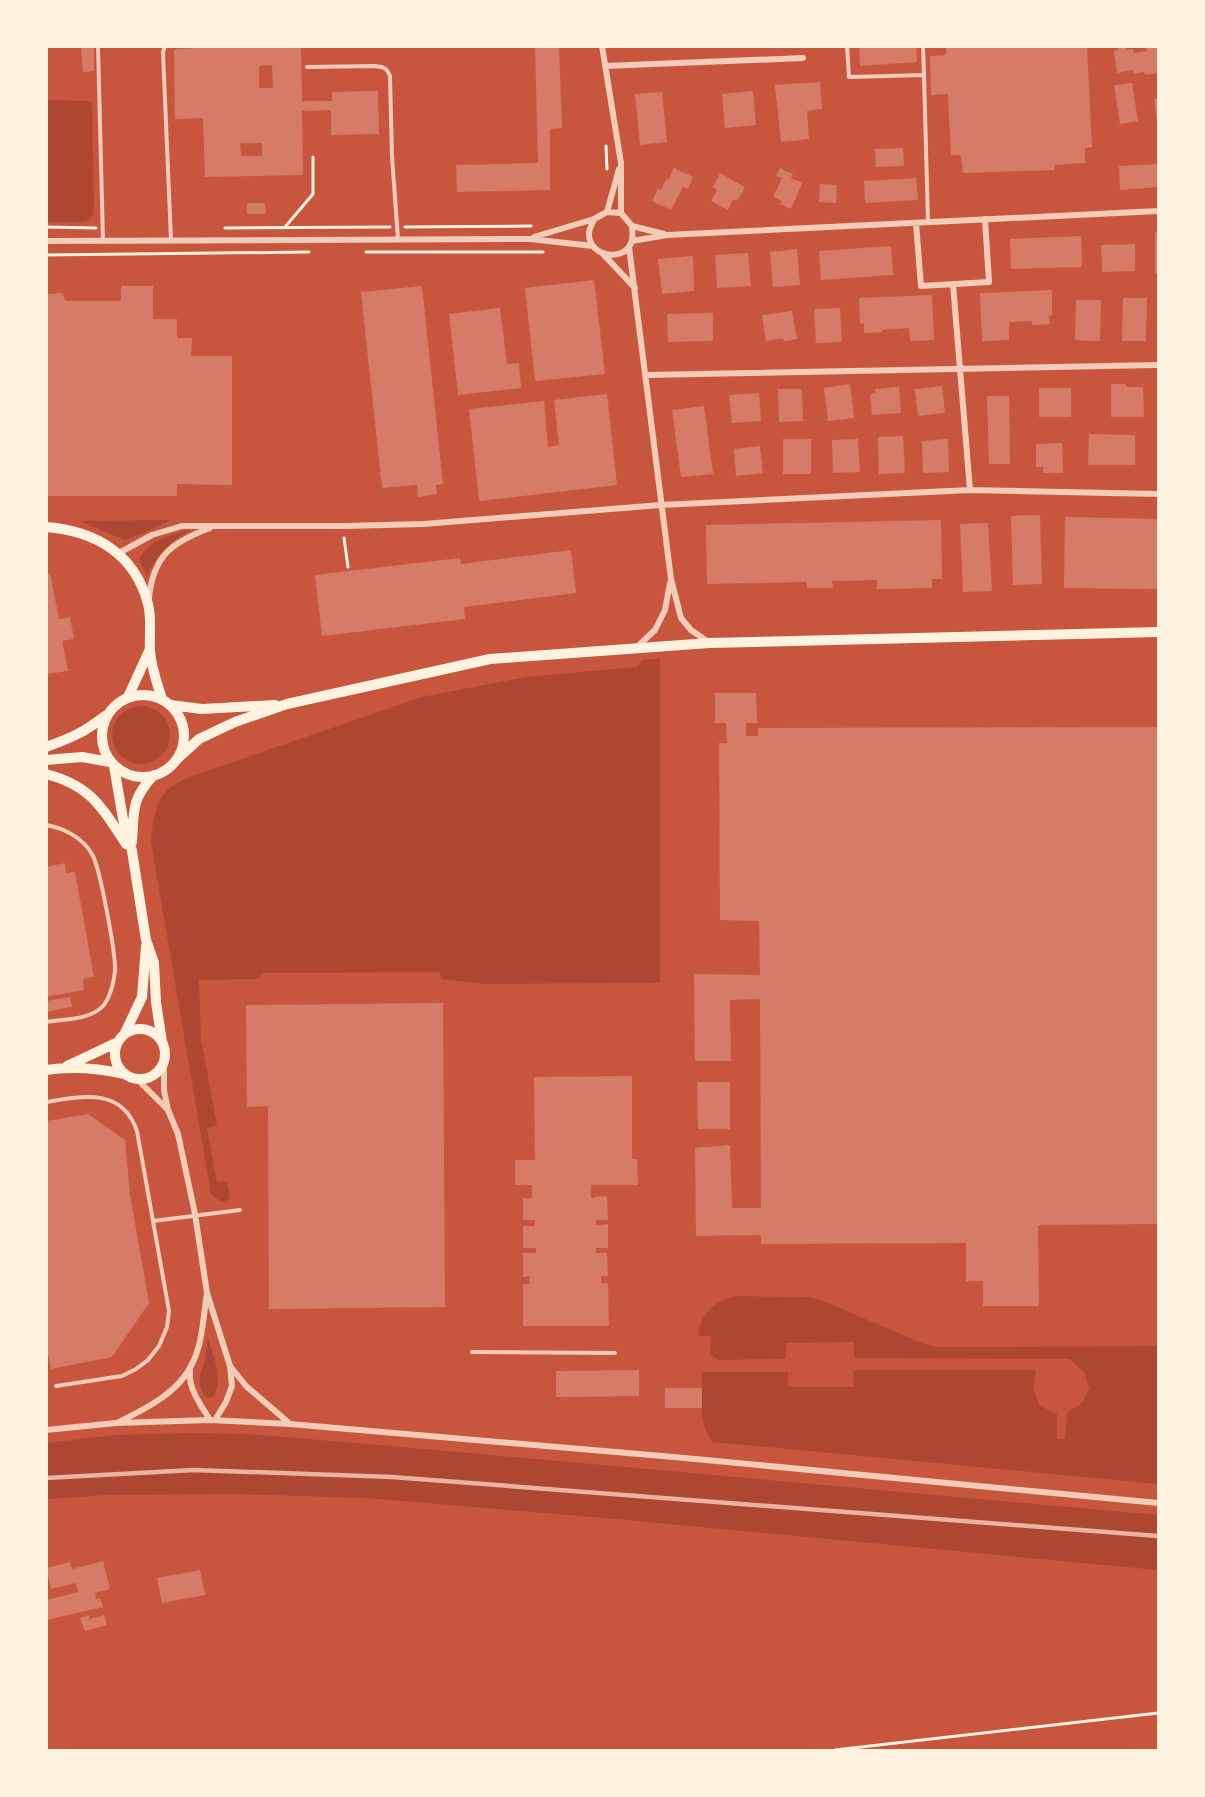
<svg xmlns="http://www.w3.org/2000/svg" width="1205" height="1797" font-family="'Fira Sans Condensed',sans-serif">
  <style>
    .green { fill: #ae4732 }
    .building { fill: #d67c66; fill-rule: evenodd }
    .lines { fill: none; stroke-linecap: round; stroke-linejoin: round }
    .path { stroke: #fff3e0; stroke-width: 3 }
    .service { stroke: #f1ccb7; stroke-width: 4 }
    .minor { stroke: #f1ccb7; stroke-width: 6 }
    .primary { stroke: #fff3e0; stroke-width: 10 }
    .rail { stroke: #e9b49f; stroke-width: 4.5 }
  </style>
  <rect width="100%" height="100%" fill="#c8553d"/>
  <path class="green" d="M47,100L92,101L94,211C93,218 90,220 84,222H47Z
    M170,520L149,531L125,540L79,521Z
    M191,530C170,541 157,554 147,576L139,559C149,540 171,534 191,530Z
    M660,659V983L483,984L441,979L440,972L261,973L260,979L199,980L201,1039L217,1125L207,1128L217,1182L227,1181L230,1197L228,1200L221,1202L211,1194L151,842C153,822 154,800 171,787C176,783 183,780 189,777L422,697L526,677L636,667L639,665L642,660Z
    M112 735a29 29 0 1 1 58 0a29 29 0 1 1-58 0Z
    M734,1296L807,1297L821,1300L924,1344L936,1347L1158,1346V1484L713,1442C697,1423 702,1396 702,1372H788V1387H853L854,1370H1036L1033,1387L1039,1405L1057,1414V1439H1065L1067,1413L1083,1402L1089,1388L1084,1372L1069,1359L854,1358V1342L786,1343V1359L718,1360L710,1354L711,1336H698C701,1313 713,1303 734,1296Z
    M208,1339C214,1356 223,1380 214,1396L208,1398C194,1387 201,1373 205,1359C206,1352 207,1346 208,1339Z
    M190,1433L247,1434L391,1446L1158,1515V1570L616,1519L366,1498L234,1494L108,1495L47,1499V1443L114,1435Z"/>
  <path class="building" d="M81,46H94V71L83,72Z
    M200,46H301L302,101H332V92L378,91L379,134L331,135V110L302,111L303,175L205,177L203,118L175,119L174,49L200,48ZM272,65L273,88H259V66ZM240,143H262V156H241Z
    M535,46H559L562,128L550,129V190L457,192L456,165L538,163Z
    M859,46H916L917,62L860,66Z
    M946,46H1087L1092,147L1085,148V163L1054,165L1055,170L963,173L961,155H951L948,94L931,95L930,56L946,55Z
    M1127,46V50L1133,49V53L1147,51L1146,48L1158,46V73L1145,75L1144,72L1133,74V70L1117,73L1114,51L1118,50V47Z
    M820,82L822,109L807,111L809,139L781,142L775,85Z
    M1132,83L1138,121L1120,124L1114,85Z
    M753,91L756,125L725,128L722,94Z
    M662,92L667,142L640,145L635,94Z
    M1154,99H1158V123H1157Z
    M903,148L904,166L876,167L875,149Z
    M1158,164V187L1120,190L1119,166Z
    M674,168L693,177L688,189L683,187L671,210L652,201L658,188L661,190L666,179L668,180Z
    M780,168L793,174L791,178L802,183L791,209L780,204L782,201L773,197L782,178L776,176Z
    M720,173L745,187L737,201L733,199L728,210L711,201L717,190L713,187Z
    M916,178L918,200L865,203L864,181Z
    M820,184L837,185L836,203L819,202Z
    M247,203H265L266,214H247Z
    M1155,232H1158V273H1155Z
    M1081,236L1082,267L1011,269L1010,239Z
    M1135,244V271L1102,272L1101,245Z
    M891,246L893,275L821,280L819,251Z
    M797,249L800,285L773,287L770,252Z
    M748,253L751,286L717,288L715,255Z
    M693,256L694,291L662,294L658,259Z
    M594,280L605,374L535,381L525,288Z
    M121,286H153V319H177V338H192L191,356H232V485L177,484V496H46V294L63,293L65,301H121Z
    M422,286L443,484L436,485L437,494L418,497L417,485L382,488L361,292Z
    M1052,290V315L1049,316L1050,324L1032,325V321L1009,322V340L982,341L980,293Z
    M932,295L934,340L910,341L909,328L882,330V332L864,333V323L860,324L859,298Z
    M1123,298H1147L1146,341H1122Z
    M1076,300H1101L1100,341L1075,340Z
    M500,308L507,364L519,363L521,388L458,395L449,314Z
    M840,308L842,342L816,343L814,309Z
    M792,311L797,339L784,341L783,338L766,341L762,315Z
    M713,313V341L668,342L667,314Z
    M850,384L854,418L828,421L824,388Z
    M1111,384H1126V387H1143L1144,417H1111Z
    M942,386L945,413L918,416L915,389Z
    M899,387L901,413L872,415L870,394L876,393L875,389Z
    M1039,388H1071V417H1039Z
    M778,389H802L803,421L779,422Z
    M759,393L761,421L732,423L729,395Z
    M607,394L617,485L479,501L469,409L544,401L548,447L559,445L554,400Z
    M987,396H1009L1010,464H989Z
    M704,406L713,474L681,477L672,410Z
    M1089,434L1135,435V465H1088Z
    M903,436L905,473L879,474L878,437Z
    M783,439H811V474H783Z
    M858,439L860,472L833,473L832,440Z
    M948,439L949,472L923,473L922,441Z
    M1062,443L1063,473H1043V467H1036V444Z
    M760,446L763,473L736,476L734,449Z
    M1040,515L1042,584L1013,585L1011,516Z
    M1065,517L1158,519V589L1064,588Z
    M941,520L942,579H932V588L877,589V580L832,581L833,588H807V582L707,584L706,525Z
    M988,523L992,591L963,592L960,524Z
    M571,550L576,593L464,607L465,619L322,636L315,575L460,558L461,564Z
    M50,573L59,619L70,617L74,639L62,641L68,671L46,674V574Z
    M715,693H756L757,723H746V736H758V728L1158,727V1224L1038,1225L1039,1306H983V1281H966V1243L761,1244V1235L696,1236L695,1148L730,1145L732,1208H761L760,999L730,1000L731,1061H695L694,974L760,975L759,921L720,920L719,743H727L726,723H715Z
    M65,863L66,873L75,872L94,977L83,979L84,990L46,997V867Z
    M70,997L72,1007L46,1012V1001Z
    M443,1003L445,1307L269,1309L268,1106L247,1107L246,1005Z
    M632,1076V1159H637L638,1185H591V1198H594V1197L607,1196L608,1220H596V1225L608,1224V1248H596V1253H607L608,1276H601V1283H608L609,1326H523V1284H530V1276L523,1277V1253H536V1248H523V1226H535V1220H523V1198H532V1185H515V1160H535L534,1077Z
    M697,1082H730V1129H698Z
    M88,1114L125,1140L130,1194L149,1303L112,1357L51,1369L46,1345V1121Z
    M639,1370V1396L556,1397V1371Z
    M665,1388H702V1408H665Z
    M103,1561L110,1589L95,1593L96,1599L100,1598L103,1607L46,1620V1600L78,1592L76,1583L51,1589L46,1568L70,1562L72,1569Z
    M200,1570L205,1595L162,1603L157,1578Z
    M89,1615V1619L104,1615L107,1625L85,1631L80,1618Z"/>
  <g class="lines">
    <path class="path" d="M606,146L607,169
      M46,227L96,228
      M285,227L313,194V157
      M405,227L531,226
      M225,228L390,227
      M366,252H543
      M46,255L309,252
      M344,538L348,567
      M835,1750L1158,1713"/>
    <path class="service" d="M98,46L103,240
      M165,46L163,52L171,240
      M847,46L849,77L924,75L923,46
      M307,67L375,66C384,67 387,68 390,76L392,156L398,239
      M924,75L928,222
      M46,825C64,828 83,838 92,854C100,867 116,955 115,971C114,982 110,998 103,1006C90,1020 64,1019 46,1022
      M46,1102C82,1096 122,1087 137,1131L153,1221L240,1210
      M472,1352L615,1353
      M56,1386L122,1376L136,1369L148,1360L159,1346L167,1327L169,1311L153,1221"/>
    <path class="minor" d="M602,46L621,163V213
      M605,66L803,58
      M607,212L619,169
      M916,223L921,286L989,282L985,219
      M632,226L664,234
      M534,237L594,219L607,212L621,213L632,226C632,230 633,236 632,240C627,263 588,258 589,233C589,229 593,223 594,219
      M46,241L530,239L593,246
      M632,241L667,235L1158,211
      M629,247L671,579L681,618L691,630L707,641
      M603,254L635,288
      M953,284L970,490
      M646,375L1158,365
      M119,553L152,535L182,526H346L424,524L661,505L970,490L1158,494
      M149,598C153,556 172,542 210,528
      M637,647L655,630L665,610L670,583
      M164,1061V1090L168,1110L178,1134L195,1214L207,1293L230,1366L232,1386L226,1402L215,1420
      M137,1079L168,1110
      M230,1366L246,1386L289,1423
      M190,1371C188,1389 201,1405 210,1420
      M119,1422C147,1408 180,1392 193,1362C203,1341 203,1316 207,1294
      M46,1430L116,1423L210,1420L290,1424L674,1457L1158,1503"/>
    <path class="primary" d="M46,527C96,531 135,554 148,604C152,619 149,635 150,650C151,667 157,683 162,699
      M102 736a41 41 0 1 1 82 0a41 41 0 1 1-82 0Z
      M128,697L150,649
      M170,705L202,709L275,705
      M46,747C71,738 85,732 105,716
      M177,759L199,739L235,722L287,704L490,659L709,643L1158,632
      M46,760L82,757L110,762
      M114,766L123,819L132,851L146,940L154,963L156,1002L162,1042
      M46,774C92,786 102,808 126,844
      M132,842C134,811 131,799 154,775
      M115 1054a25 25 0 1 1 50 0a25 25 0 1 1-50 0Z
      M125,1033L142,997L146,946
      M67,1066L118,1042
      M46,1070C72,1066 98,1068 124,1074"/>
    <path class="rail" d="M46,1478L194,1470L392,1477L1158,1536"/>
  </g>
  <rect width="1205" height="1797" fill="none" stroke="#fff3e0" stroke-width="96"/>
</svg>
